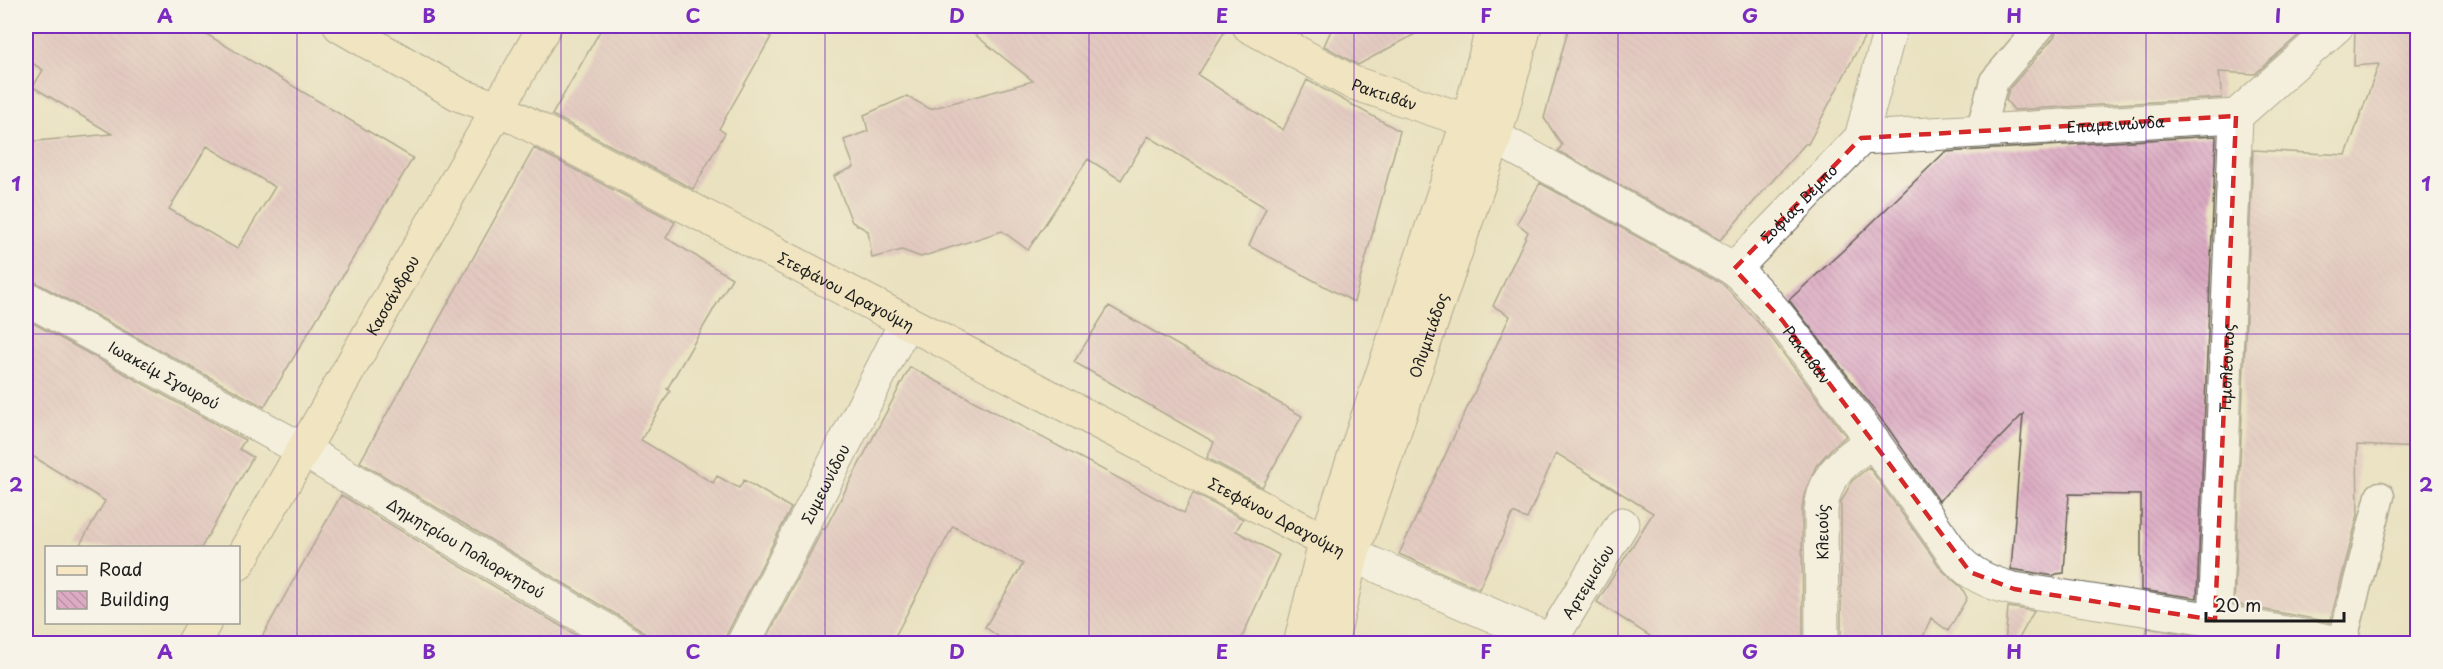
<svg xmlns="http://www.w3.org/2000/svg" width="2443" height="669" font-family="'Playpen Sans',sans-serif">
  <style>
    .building { fill: url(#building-back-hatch); fill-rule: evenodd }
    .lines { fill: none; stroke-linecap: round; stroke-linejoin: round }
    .pedestrian-casing { stroke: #646155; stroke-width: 31 }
    .minor-casing { stroke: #646155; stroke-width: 35 }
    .secondary-casing { stroke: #646155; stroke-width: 35 }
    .pedestrian { stroke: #fff; stroke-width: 28 }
    .minor { stroke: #fff; stroke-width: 33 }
    .secondary { stroke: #f8e7c3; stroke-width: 33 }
    .marked { fill: none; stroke: #d62828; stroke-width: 4.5; stroke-dasharray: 12 8; stroke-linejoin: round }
    .grid { fill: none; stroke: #7b2cbf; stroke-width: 1.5; stroke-opacity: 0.55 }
    .labels { text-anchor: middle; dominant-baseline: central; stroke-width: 4.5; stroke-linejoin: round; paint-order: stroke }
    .street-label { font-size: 15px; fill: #1c1c1c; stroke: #f7f3e8 }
    .neatline { fill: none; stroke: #7b2cbf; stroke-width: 2 }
    .grid-label { font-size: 20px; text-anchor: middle; font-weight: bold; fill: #7b2cbf }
  </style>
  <defs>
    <pattern id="building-back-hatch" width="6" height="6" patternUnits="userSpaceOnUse" patternTransform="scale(1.5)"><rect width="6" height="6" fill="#dcabc3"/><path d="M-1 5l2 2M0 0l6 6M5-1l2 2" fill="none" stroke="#bc93a7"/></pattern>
  </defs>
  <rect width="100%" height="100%" fill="#f7f3e8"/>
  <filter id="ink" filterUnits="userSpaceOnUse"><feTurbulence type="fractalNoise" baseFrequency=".0167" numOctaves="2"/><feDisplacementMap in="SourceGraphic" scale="12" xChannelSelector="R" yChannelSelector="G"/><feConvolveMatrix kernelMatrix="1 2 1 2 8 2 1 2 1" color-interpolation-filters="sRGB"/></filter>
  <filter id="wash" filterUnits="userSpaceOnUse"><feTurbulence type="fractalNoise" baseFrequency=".008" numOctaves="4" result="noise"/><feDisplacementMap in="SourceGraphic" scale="24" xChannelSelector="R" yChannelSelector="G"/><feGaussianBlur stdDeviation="1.35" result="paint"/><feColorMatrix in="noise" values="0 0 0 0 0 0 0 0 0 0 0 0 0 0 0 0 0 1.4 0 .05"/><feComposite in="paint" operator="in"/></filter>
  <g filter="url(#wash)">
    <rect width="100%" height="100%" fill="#eae1c0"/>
    <g id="blocks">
      <path class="building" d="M26,26H193L413,158L264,407L35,282L26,279V142L112,134L33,87L43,70L26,59ZM207,146L275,187L237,249L169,209Z
        M603,26H751L771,37L719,129L725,133L693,189L552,115Z
        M964,26H1228L1198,75L1283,130L1307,80L1400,131L1354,302L1249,246L1266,208L1148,136L1121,180L1088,159L1028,250L1002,231L921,257L902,250L872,258L868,231L852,222L834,176L854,167L844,140L868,131L864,115L907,96L930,109L1033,81Z
        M1333,26H1430L1358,65L1324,46Z
        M1569,26H1870L1808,144H1805L1720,240L1558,151L1562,145L1544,118Z
        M2059,26H2309L2255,74L2219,72L2222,98L2014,110L2006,100L2009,89L2054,37Z
        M2355,26H2418V448L2357,445L2358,515L2330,622L2234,604L2253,150L2346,155L2379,64L2354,66Z
        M2216,136L2197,598L2141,590V495L2069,494L2064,573L2056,574L2054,576L2011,569L2023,414L1939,501L1888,428L1789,300L1850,244L1945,152Z
        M534,148L675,222L666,238L732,278L667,389L670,391L641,440L713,483L717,476L739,488L744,480L791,508L726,636L725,644H648L645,634L639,628L360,462Z
        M1540,183L1723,284L1766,331L1846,436L1832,448L1816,466L1804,495L1802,511L1803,644H1662L1597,602L1653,513L1556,453L1527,519L1513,513L1479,589L1399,554L1510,316L1493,306L1528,232L1517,223Z
        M1109,306L1302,416L1262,487L1207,458L1214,442L1074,362Z
        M26,319L245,440L239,449L253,457L201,548H78L105,501L26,452Z
        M910,367L1184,513L1193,493L1243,519L1236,531L1279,555L1239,644H1009L985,627L1023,564L953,526L891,644H764L823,528L825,529Z
        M1869,467L1942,570L1962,588L1967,598L1948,631L1931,618L1920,644H1841V502L1852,481Z
        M341,495L591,644H258Z
        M2008,607L2034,611L2016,644H2005Z
        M2147,628L2212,638L2239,644H2145Z"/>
    </g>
  </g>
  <g filter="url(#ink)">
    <use href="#blocks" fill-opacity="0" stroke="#646155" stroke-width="1.5"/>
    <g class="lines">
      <defs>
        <path id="pedestrian" d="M1980,131L1994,81L2041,26
          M2342,643L2380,496"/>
        <g id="minor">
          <path id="s1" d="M1495,137L1734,269C1768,299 1795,337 1822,373C1869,434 1913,496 1957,559C1972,576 1992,584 2014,589L2215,620L2346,644"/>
          <path id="s2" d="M1861,138L2236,116L2337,26"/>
          <path id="s3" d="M1734,269L1861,138L1891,26"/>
          <path id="s4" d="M26,298L303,450L629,644"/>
          <path d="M1352,555L1559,644"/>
          <path id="s5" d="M2215,620L2236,116"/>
          <path id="s6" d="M1551,640L1622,524"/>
          <path id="s7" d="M743,644L906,322"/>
          <path id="s8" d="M1822,644L1821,511C1824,473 1845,461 1873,440"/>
        </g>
        <g id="secondary">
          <path id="s9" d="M340,26L460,95L498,108L1352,555"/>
          <path id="s10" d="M1249,26L1351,82L1468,121L1486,131"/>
          <path id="s11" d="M238,564L545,26"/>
          <path d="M193,644L205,622"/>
          <path d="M1300,644L1325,543L1468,121L1493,26"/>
          <path id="s12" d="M1331,644L1352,555L1495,137L1525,26"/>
        </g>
      </defs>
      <use href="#pedestrian" class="pedestrian-casing"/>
      <use href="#minor" class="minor-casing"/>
      <use href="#secondary" class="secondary-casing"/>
      <use href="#pedestrian" class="pedestrian"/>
      <use href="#minor" class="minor"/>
      <use href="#secondary" class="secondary"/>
    </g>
  </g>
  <path d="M0 0H2443V669H0ZM2236,116L2215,620L2014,589L1970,572L1782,320L1734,269L1861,138Z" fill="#eae1c0" fill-opacity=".55" fill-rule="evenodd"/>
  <path class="marked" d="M2236,116L2215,620L2014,589L1970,572L1782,320L1734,269L1861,138Z"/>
  <path class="grid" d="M297,26V644M561,26V644M825,26V644M1089,26V644M1354,26V644M1618,26V644M1882,26V644M2146,26V644M26,334H2418"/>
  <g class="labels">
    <g class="street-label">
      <text stroke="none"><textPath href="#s10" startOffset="152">Ρακτιβάν</textPath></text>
      <text stroke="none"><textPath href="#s2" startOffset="255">Επαμεινώνδα</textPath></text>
      <text stroke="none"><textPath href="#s3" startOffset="92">Σοφίας Βέμπο</textPath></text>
      <text stroke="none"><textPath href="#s9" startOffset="572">Στεφάνου Δραγούμη</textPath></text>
      <text stroke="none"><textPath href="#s11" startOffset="310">Κασσάνδρου</textPath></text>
      <text stroke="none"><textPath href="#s12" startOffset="324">Ολυμπιάδος</textPath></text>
      <text stroke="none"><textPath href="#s1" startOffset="386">Ρακτιβάν</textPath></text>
      <text stroke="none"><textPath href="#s5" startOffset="252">Τιμολέοντος</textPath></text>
      <text stroke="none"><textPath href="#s4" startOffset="158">Ιωακείμ Σγουρού</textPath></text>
      <text stroke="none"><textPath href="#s7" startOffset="180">Συμεωνίδου</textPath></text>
      <text stroke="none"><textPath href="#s9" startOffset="1058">Στεφάνου Δραγούμη</textPath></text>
      <text stroke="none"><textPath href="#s8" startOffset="112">Κλειούς</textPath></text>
      <text stroke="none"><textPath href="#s4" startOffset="506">Δημητρίου Πολιορκητού</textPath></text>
      <text stroke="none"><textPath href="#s6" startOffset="69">Αρτεμισίου</textPath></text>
    </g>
  </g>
  <rect width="2443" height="669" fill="none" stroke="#f7f3e8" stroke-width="66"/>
  <rect x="45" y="546" width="195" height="78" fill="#f7f3e8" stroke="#9f9d96" stroke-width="1.5"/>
  <rect x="57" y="566" width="30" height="9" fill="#f8e7c3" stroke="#9f9d96" stroke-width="1.5"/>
  <text x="99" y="576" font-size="18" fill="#1c1c1c">Road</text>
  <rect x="57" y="591" width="30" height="18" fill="url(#building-back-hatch)" stroke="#9f9d96" stroke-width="1.5"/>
  <text x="99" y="606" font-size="18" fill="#1c1c1c">Building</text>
  <path d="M2206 612v9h138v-9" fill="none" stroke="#1c1c1c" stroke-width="3"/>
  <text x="2215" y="612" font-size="18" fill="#1c1c1c" stroke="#f7f3e8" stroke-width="4.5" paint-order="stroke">20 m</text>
  <rect x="33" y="33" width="2377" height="603" class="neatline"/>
  <g class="grid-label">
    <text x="165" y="23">A</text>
    <text x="429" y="23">B</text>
    <text x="693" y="23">C</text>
    <text x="957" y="23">D</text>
    <text x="1222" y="23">E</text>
    <text x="1486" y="23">F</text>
    <text x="1750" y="23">G</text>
    <text x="2014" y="23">H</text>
    <text x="2278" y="23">I</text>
    <text x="16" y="191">1</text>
    <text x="2426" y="191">1</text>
    <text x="16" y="492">2</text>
    <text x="2426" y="492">2</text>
    <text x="165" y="659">A</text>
    <text x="429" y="659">B</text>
    <text x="693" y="659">C</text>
    <text x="957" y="659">D</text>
    <text x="1222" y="659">E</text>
    <text x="1486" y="659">F</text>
    <text x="1750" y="659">G</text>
    <text x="2014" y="659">H</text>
    <text x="2278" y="659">I</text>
  </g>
</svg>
